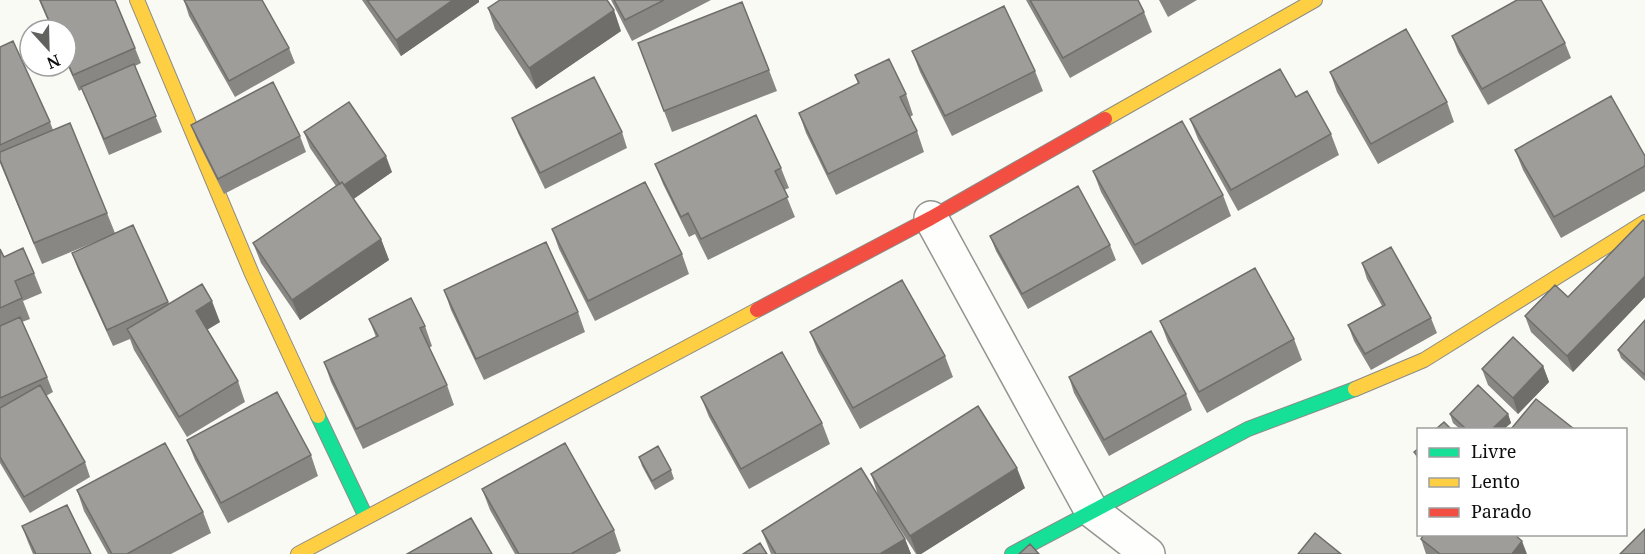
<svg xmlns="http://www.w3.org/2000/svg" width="1645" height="554" font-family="'Noto Serif',serif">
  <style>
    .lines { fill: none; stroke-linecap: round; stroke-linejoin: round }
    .street-casing { stroke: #949492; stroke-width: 36 }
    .fast-casing { stroke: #8b8b88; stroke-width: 16 }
    .slow-casing { stroke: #8b8b88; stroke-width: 16 }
    .jam-casing { stroke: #8b8b88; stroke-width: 16 }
    .street { stroke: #fefefd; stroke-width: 33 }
    .fast { stroke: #16e098; stroke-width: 14 }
    .slow { stroke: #ffcf43; stroke-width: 14 }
    .jam { stroke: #f24e42; stroke-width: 14 }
    .wall { fill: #888784 }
    .shaded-wall { fill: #6f6e6b }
    .building { fill: #9e9d99; stroke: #6f6e6b; stroke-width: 1.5 }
  </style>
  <rect width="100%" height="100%" fill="#fafaf4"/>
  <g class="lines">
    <defs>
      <path id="street" d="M931,218L1091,510L1148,554"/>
      <path id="fast" d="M318,416L366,517
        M1012,554L1248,429L1355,389"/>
      <path id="slow" d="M137,0L252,274L318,416
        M1105,119L1315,0
        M1355,389L1424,360L1645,222
        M298,554L757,310"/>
      <path id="jam" d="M757,310L931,218L1105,119"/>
    </defs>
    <use href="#street" class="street-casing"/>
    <use href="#fast" class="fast-casing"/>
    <use href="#slow" class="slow-casing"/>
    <use href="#jam" class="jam-casing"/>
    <use href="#street" class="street"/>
    <use href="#fast" class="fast"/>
    <use href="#slow" class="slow"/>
    <use href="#jam" class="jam"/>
  </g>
  <path class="wall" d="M39,0H115L135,48L141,63L135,66L162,132L109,155L82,89L79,91L66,62V30H52Z
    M184,0L289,48L295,63L235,97L189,16Z
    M362,0H479V2L401,56Z
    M611,0H711L632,41Z
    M1026,0H1138L1144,12L1152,32L1070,78Z
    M1159,0H1197L1168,17Z
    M488,8L621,31L536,89L495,29Z
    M1452,36L1565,43L1571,58L1488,105L1458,52Z
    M638,43L769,70L777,91L672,132Z
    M0,47L50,122L53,130L107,213L115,233L133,225L169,304L220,322L207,330L238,381L245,402L187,437L134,350L130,339L113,346L78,269L72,253L112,235L42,264L0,163Z
    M912,51L1035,71L1043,91L952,136L920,72Z
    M1330,72L1447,102L1454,122L1378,164L1337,92Z
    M855,75L906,94L913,115L910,117L917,131L924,152L836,195L806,133L799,113L858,84Z
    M1296,97L1331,134L1339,155L1238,211L1198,139L1190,119Z
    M512,118L622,132L627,148L545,189L518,133Z
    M191,125L300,136L306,152L224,194L197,140Z
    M304,132L392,172L353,199L381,239L389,260L300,320L261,263L253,243L336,186L310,148Z
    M1515,150L1645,156V191L1561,238L1523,170Z
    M655,164L781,168L789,188L784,190L795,217L708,260L695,234L689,237L663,184Z
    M1093,171L1223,195L1231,216L1142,265L1101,192Z
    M1645,222V297L1573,372L1531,332L1525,316L1568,297Z
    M552,229L682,254L689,274L595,321L559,249Z
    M990,236L1110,245L1116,260L1028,309L996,251Z
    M0,249L4,257L34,273L42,293L23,301L30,319L22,322L47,377L53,392L46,396L85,462L90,477L30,513L0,463Z
    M1362,263L1431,318L1437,333L1371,370L1354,341L1348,325L1382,306L1367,279Z
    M444,290L578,312L585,332L484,380L451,310Z
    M369,319L425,326L432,346L429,348L447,385L454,405L363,449L331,382L324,362L376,337Z
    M1645,320V381L1621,358L1618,350Z
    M1160,321L1294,339L1302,360L1207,413L1168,342Z
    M810,332L945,356L953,377L860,429L818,352Z
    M1543,366L1549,382L1518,414L1488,385L1482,369Z
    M1069,377L1186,394L1192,410L1109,456L1074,393Z
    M701,397L822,423L830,444L749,489L709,417Z
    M1450,414H1508L1511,423L1504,429H1460L1453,423Z
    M187,440L311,455L318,476L228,523L195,460Z
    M1419,448V462L1414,452Z
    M639,457L671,470L674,479L655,490L642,466Z
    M871,474L1025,488L921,554H916L878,495Z
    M482,489L614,530L621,551L615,554H515L490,510Z
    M77,490L203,512L211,533L171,554H108L84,511Z
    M22,526L91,554H33L28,542Z
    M762,531L905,539L911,554H771Z
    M1421,539L1527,554H1426Z"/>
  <path class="shaded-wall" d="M453,0H479V2L401,56L396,40Z
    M614,10L621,31L536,89L529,68Z
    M386,156L392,172L348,203L342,187Z
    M381,239L389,260L300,320L292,300Z
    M1645,276V297L1573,372L1567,356Z
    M212,301L220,322L203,332L196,311Z
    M1543,366L1549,382L1518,414L1513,398Z
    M1508,414L1511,423L1504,429H1492Z
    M1017,468L1025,488L921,554H917L910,536Z
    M905,539L911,554H880Z
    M1522,541L1527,554H1512Z"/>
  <path class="building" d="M40,0H115L135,48L73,75L66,59V30H53Z
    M184,0H262L289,48L229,81Z
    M367,0H453L396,40Z
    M500,0H607L614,10L529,68L488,8Z
    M614,0H664L625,20Z
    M1030,0H1138L1144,12L1063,58Z
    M1517,0H1541L1565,43L1482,89L1452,36Z
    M742,2L769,70L664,111L638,43Z
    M1004,6L1035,71L945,116L912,51Z
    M1406,29L1447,102L1371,144L1330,72Z
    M13,41L50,122L0,145V47Z
    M889,59L906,94L900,97L917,131L828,174L799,113L859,83L855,75Z
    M134,64L156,116L104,139L81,87Z
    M1280,69L1296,97L1307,91L1331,134L1231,190L1190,119Z
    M594,77L622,132L540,173L512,118Z
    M273,82L300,136L218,179L191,125Z
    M1611,96L1645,156V166L1554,217L1515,150Z
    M349,102L386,156L344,185L342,182L340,184L304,132Z
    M756,115L781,168L775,171L788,197L701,239L688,213L681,217L655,164Z
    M1182,121L1223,195L1135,245L1093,171Z
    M70,123L107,213L34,243L0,160V152Z
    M342,182L381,239L292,300L253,243Z
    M645,182L682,254L588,301L552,229Z
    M1078,186L1110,245L1022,294L990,236Z
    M1643,220L1645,222V276L1567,356L1525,316L1555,285L1568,297Z
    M133,225L168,302L107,330L72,253Z
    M546,242L578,312L476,359L444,290Z
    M1391,247L1431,318L1365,354L1348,325L1385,305L1362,263Z
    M23,248L34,273L15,281L22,298L0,308V249L4,257Z
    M1255,268L1294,339L1199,392L1160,321Z
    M902,280L945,356L853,408L810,332Z
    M202,284L212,301L196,311L238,381L179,417L127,329Z
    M411,298L425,326L420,328L447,385L356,429L324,362L378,336L369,319Z
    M20,317L47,377L0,398V326Z
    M1645,320V375L1618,350Z
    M1151,331L1186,394L1104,440L1069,377Z
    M1513,337L1543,366L1513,398L1482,369Z
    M782,352L822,423L741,469L701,397Z
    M40,385L85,462L24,497L0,457V408Z
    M1478,385L1508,414L1492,429H1466L1450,414Z
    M277,392L311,455L221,503L187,440Z
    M1536,399L1574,429H1511Z
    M978,406L1017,468L910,536L871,474Z
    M1444,422L1451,429H1436Z
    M165,443L203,512L127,554H112L77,490Z
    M565,443L614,530L571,554H519L482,489Z
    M658,446L671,470L652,481L639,457Z
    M1419,448V457L1414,452Z
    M861,468L905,539L880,554H776L762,531Z
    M67,505L91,554H36L22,526Z
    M471,518L492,554H407Z
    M1645,529V554H1620Z
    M1315,533L1341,554H1298Z
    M1424,534H1514L1522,541L1512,554H1440L1421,539Z
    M760,543L767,554H743Z
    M1030,544L1039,554H1019Z"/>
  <rect x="1417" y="428" width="210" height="108" fill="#ffffff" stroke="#9f9f9f" stroke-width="1.5"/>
  <rect x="1429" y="448" width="30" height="9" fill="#16e098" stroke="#9f9f9f" stroke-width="1.5"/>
  <text x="1471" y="458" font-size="18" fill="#0e0e0e">Livre</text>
  <rect x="1429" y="478" width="30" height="9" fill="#ffcf43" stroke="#9f9f9f" stroke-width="1.5"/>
  <text x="1471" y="488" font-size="18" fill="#0e0e0e">Lento</text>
  <rect x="1429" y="508" width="30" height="9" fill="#f24e42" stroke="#9f9f9f" stroke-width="1.5"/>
  <text x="1471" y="518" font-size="18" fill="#0e0e0e">Parado</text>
  <g transform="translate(48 48) rotate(158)"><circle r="28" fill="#ffffff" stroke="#9f9f9f" stroke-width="1.5"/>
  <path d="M0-4.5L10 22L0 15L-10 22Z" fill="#61615e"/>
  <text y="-9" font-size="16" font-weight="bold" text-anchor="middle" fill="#0e0e0e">N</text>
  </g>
</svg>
